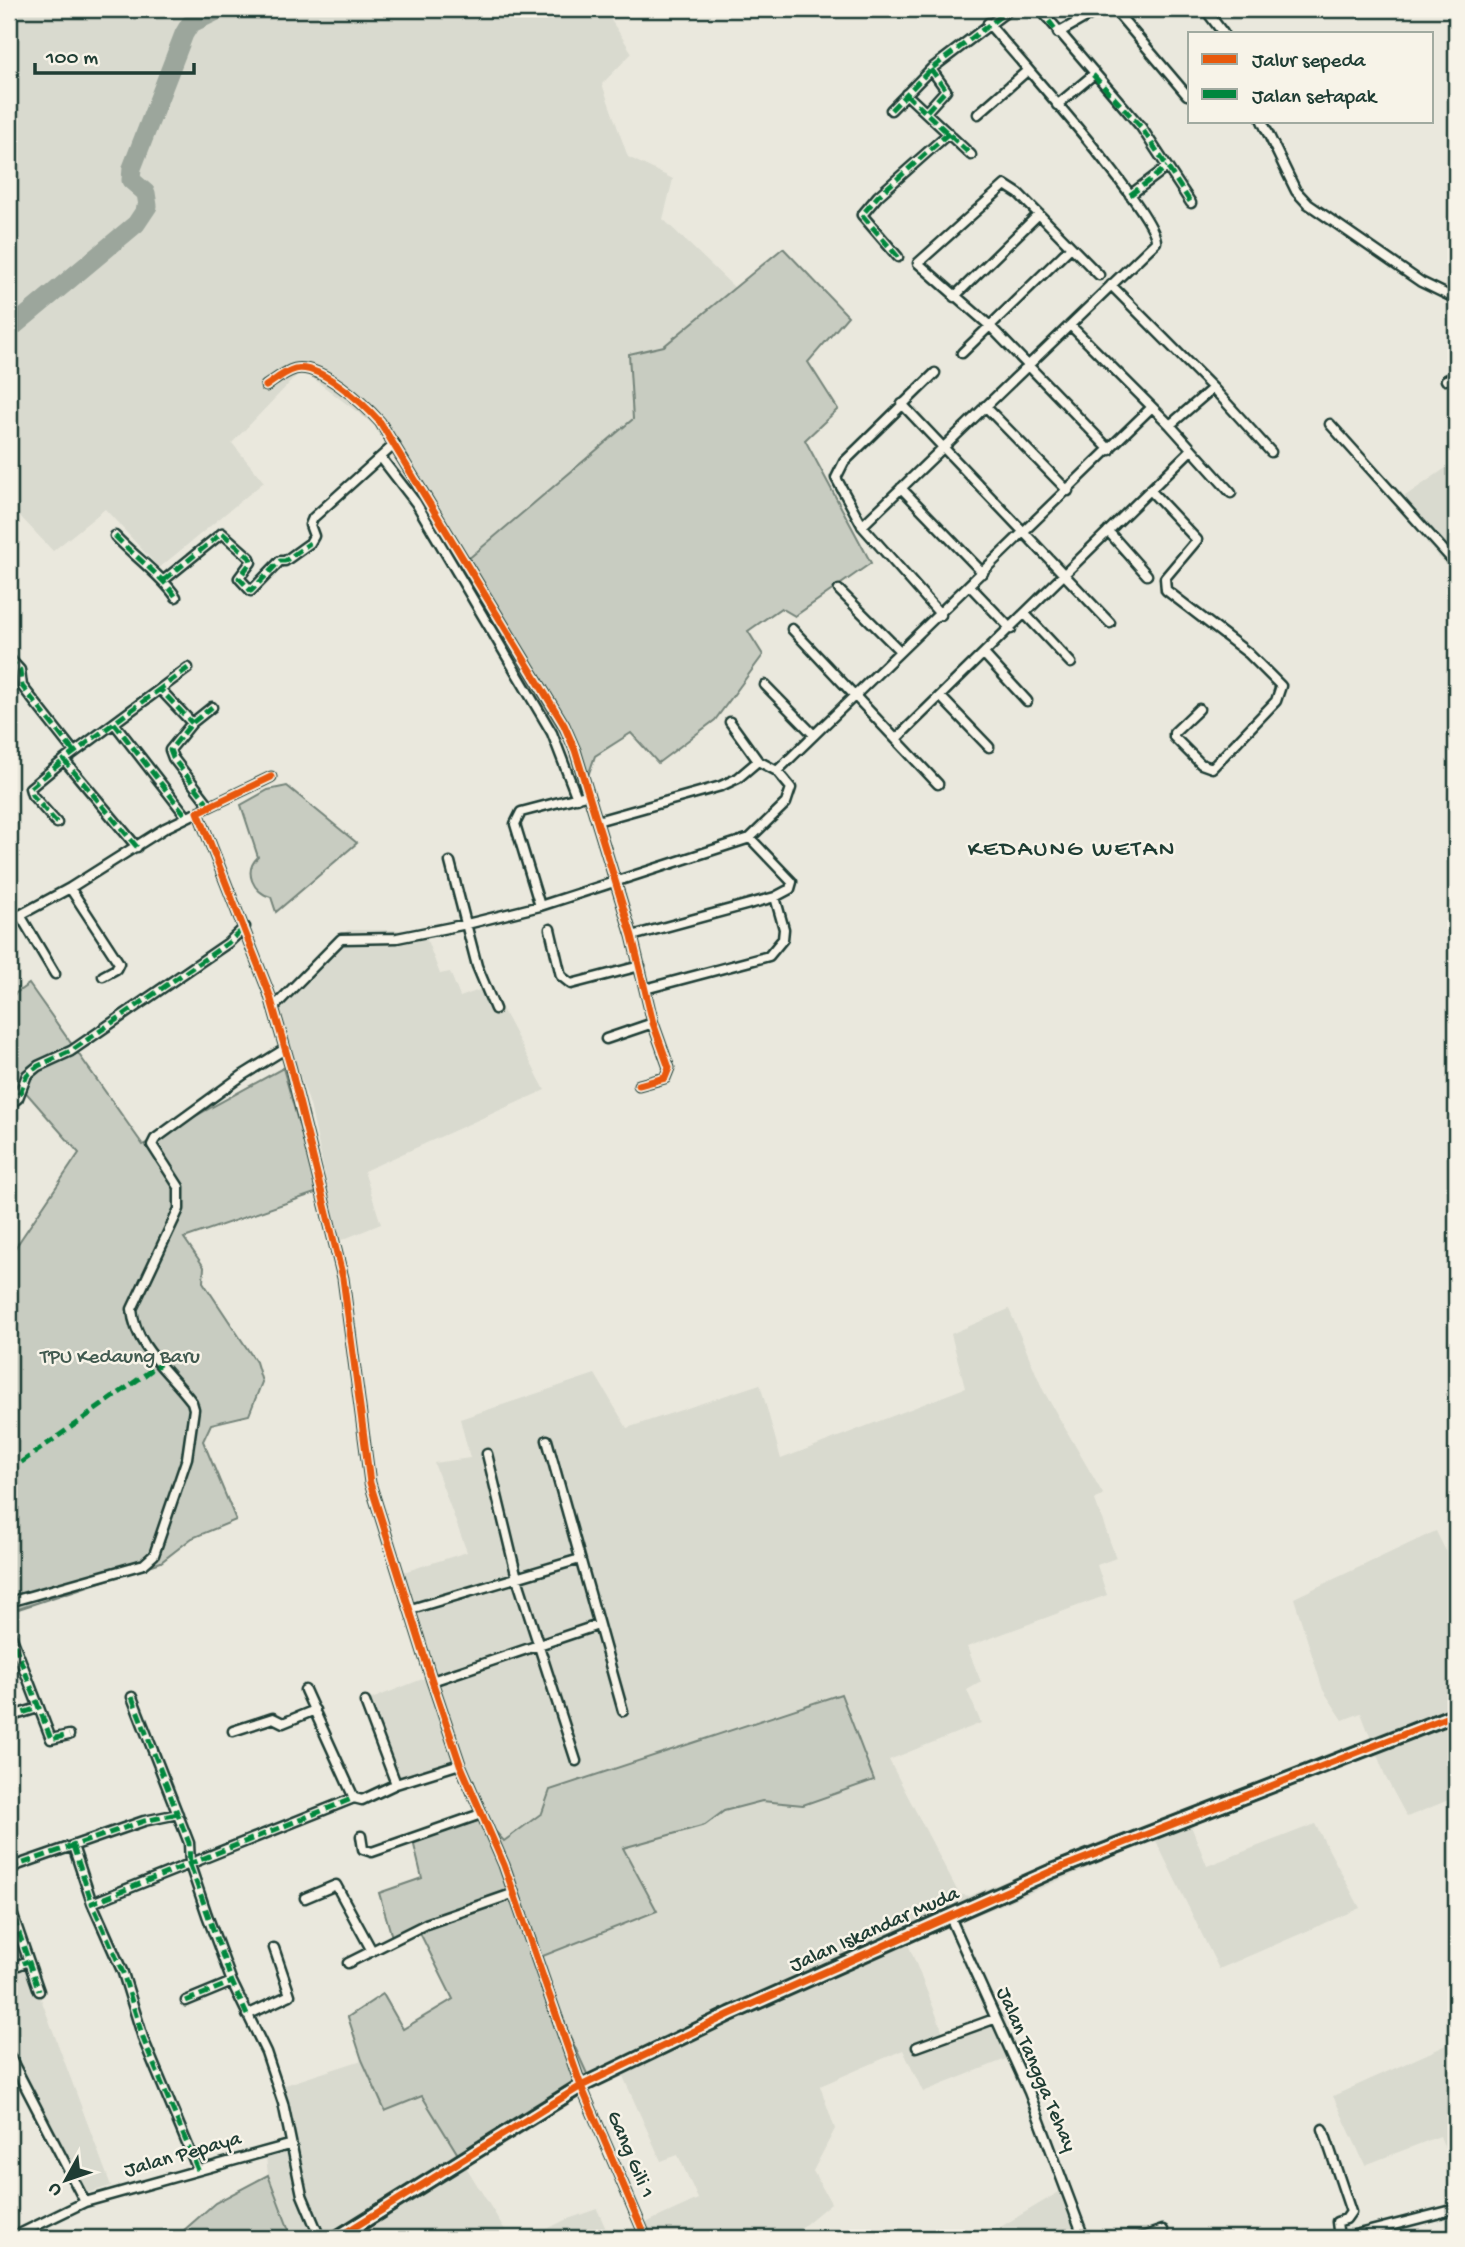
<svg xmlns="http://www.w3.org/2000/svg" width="1465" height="2247" font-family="'Gochi Hand',sans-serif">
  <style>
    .built { fill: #d9dacf }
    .green { fill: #c8ccc1; stroke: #74847a; stroke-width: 2 }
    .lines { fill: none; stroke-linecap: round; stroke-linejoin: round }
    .river { stroke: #9ca69c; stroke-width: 19 }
    .street-casing { stroke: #1f3d34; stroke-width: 13 }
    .secondary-casing { stroke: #1f3d34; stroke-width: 18 }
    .street { stroke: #f7f3e8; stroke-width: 8 }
    .secondary { stroke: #f7f3e8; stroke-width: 12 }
    .quiet { stroke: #00873e; stroke-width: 5; stroke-dasharray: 10 5; stroke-linecap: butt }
    .cycleway-casing { stroke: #f7f3e8; stroke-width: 11 }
    .cycleway { stroke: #e8590c; stroke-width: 7 }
    .labels { text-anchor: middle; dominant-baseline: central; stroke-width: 5; stroke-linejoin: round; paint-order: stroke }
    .park-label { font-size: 21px; fill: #415a50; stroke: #f7f3e8 }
    .street-label { font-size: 21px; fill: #1f3d34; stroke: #f7f3e8 }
    .quarter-label { font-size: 24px; letter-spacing: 2px; fill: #1f3d34; stroke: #f7f3e8 }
  </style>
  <rect width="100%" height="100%" fill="#eae8dd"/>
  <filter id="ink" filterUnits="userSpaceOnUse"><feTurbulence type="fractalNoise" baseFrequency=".0143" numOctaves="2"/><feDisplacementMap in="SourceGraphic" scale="14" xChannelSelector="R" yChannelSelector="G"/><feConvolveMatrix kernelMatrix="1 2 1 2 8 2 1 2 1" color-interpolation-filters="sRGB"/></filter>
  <g filter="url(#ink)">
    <path class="built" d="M9,9H604L632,53L602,84L628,157L673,179L663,219L736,289L664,346L629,354L633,419L460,566L381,430L302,370L232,443L264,482L159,568L105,509L53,551L18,514L9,523Z
      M1456,461V572L1440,559L1395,503Z
      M348,930H423L440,974L450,972L460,997L490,986L545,1090L364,1171L381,1224L339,1241L310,1105L275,1002Z
      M1009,1309L1043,1390L1103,1494L1095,1500L1116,1558L1097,1565L1107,1595L967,1647L981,1682L967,1690L981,1723L889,1760L959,1894L969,1896L1109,1838L1187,1816L1207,1866L1315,1824L1360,1908L1219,1969L1155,1839L997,1907L907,1941L943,2032L1003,2013L1016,2055L923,2092L903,2050L820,2086L835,2129L813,2171L831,2203L789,2238H621L639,2226L698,2199L678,2155L661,2161L617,2063L588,2076L535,1959L623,1848L705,1825L724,1811L762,1801L803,1805L874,1780L542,1813L503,1841L477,1811L460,1760L397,1780L369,1700L425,1678L394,1575L467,1552L434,1463L470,1458L460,1419L595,1374L627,1428L760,1384L781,1459L965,1388L951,1334Z
      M1436,1531L1456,1572V1797L1407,1817L1386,1778L1361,1713L1343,1720L1323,1690L1294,1598Z
      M9,1905L41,1999L111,2186L84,2194L9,2056Z
      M1456,2041V2178L1440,2136L1365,2165L1333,2096Z
      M362,2060L385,2111L422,2096L510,2238H292L268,2175L266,2156L297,2149L282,2086Z
      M1059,2192L1080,2230L1069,2238H982Z
      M597,2209L610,2238H529L565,2220Z"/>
    <path class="green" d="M783,248L848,316L808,362L838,409L805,440L871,563L795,616L781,608L748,631L763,655L715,720L658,763L631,733L595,756L582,793L567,742L460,566L633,419L629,354L664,346Z
      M287,786L357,843L276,912L271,897C253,893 243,871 258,857L241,805L268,790Z
      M29,984L143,1145L283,1068L318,1192L184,1238L204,1267L203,1282L256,1362L262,1382L249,1415L211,1424L203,1441L236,1520L192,1538L161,1562L9,1612V1257L79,1153L9,1073V998Z
      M841,1694L874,1780L803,1805L762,1801L724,1811L705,1825L623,1848L657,1911L535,1959L588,2076L462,2161L422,2096L385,2111L362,2060L348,2017L383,1994L403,2029L453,1999L417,1927L392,1937L379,1893L422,1878L413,1841L484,1819L504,1841L542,1813L550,1790Z
      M268,2175L292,2238H175L215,2203Z"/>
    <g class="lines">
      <path class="river" d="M9,330L136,224L148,206L146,193L131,180L132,168L184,34L190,24L221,9"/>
      <defs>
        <path id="street" d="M1040,9L1141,127L1191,203
          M1114,9L1187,95
          M1205,9L1223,33
          M1058,33L1100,9
          M906,94L971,155
          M1057,105L1093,75
          M891,110L931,69L1010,9
          M927,111L946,90L931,69
          M978,114L1028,70
          M1262,121L1296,191L1308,204L1421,282L1456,299
          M1130,195L1167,167
          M898,257L862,215L878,196L949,133
          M1099,275L1019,194L1005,185L918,263L990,326L1110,450
          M1111,285L1213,388L1271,452
          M954,297L1039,214
          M1070,325L1170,425L1231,493
          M962,353L1071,247
          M935,373L844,462L836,478L863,527L941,615
          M1446,380L1456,376
          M266,386C275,380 284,372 295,369C320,363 364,404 380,422L564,725L575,750L632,936L653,1023L669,1068L665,1078L639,1085
          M902,404L1110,623
          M985,406L1068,491
          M1330,424L1456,564
          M1170,425L1213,388
          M382,459L416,503L552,733L577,798
          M901,488L983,573
          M1150,490L1197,540L1165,578L1166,590L1248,653L1281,686L1276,701L1212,768L1201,764L1174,737V733L1199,709
          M862,526L1156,242C1159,215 1013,53 988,23
          M1108,531L1147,575
          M115,536C135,557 161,575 176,597
          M164,580L222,533L250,558L251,562L239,578L251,591L280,561H285L310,543L314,536L310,525L313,518L395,444
          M970,586L1011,629
          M839,590L900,651
          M1025,614L1071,663
          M792,629L938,784
          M984,654L1027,701
          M9,658L20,670L22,686L74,752
          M188,668L160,689L192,723
          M765,685L814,735
          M940,696L989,747
          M114,723L187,817
          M896,739L1191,450
          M777,771L1152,407
          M271,777L198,812L269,993L291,1069L343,1278L370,1483L432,1681L460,1764L504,1865L581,2086L646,2238
          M210,806L173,758L170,750L192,723L212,707
          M597,821L721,786L738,778L758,761
          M57,823L32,795L30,788L64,760
          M137,847L64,760L160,689
          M450,862L477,966L495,1009
          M70,888L119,963L116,969L103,976
          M540,906L515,824L521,812L582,796
          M20,915L55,974
          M9,921L70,888L165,828L198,812
          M550,929L561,976L571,984L640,966
          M632,936L775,897L790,889L792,882L750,838
          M645,989L769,956L783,939L784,929L775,897
          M273,1008L341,939L397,938L467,924L540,906L750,838L786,803L791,788L777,771L758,761L730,722
          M606,1039L653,1023
          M9,1084L18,1098
          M9,1105L18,1098L27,1075L38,1066L71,1051L228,943L245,927
          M547,1440L623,1711
          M487,1454L517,1578L576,1761
          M9,1602L144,1564L154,1555L187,1458L194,1409L192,1402C170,1372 135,1348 132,1309L179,1209V1187L152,1145L155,1139L243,1075L285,1049
          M411,1609L580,1559
          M9,1630L51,1739L69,1735
          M432,1681L598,1625
          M305,1690L354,1798L362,1800L396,1784L460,1764
          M132,1697L189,1843L190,1865L207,1915L232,1982L266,2052L283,2103L302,2195L320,2238
          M365,1702L396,1784
          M9,1717L38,1708
          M233,1731L273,1718L283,1723L315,1710
          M361,1836L363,1849L372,1852L481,1814
          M73,1846L92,1903
          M9,1868L144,1821L178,1814
          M305,1898L336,1885L372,1951
          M9,1904L39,1991
          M950,1917L1029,2092L1084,2238
          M348,1963L426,1924L512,1894
          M9,1969L28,1961
          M186,2001L232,1982
          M247,2015L290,1995L274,1948
          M917,2047L994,2019
          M9,2055L85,2202
          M1323,2129L1351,2212L1346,2219L1337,2222L1339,2238
          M198,2170L144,2041L123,1973L92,1903L354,1798
          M11,2238L85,2202L289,2145
          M1140,2238L1163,2230
          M1343,2238L1456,2209"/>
        <path id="secondary" d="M337,2238L581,2086L730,2014L1052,1871L1456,1714"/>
      </defs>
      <use href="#street" class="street-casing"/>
      <use href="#secondary" class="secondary-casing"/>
      <use href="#street" class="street"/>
      <use href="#secondary" class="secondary"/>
      <path class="quiet" d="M1040,9L1058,33
        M1093,75L1141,127L1191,203
        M906,94L971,155
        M891,110L931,69L1010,9
        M927,111L946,90L931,69
        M1130,195L1167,167
        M898,257L862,215L878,196L949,133
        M115,536C135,557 161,575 176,597
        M164,580L222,533L250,558L251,562L239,578L251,591L280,561H285L310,543
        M9,658L20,670L22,686L74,752
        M188,668L160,689L192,723
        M114,723L187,817
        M210,806L173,758L170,750L192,723L212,707
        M57,823L32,795L30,788L64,760
        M137,847L64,760L160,689
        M9,1105L18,1098L27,1075L38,1066L71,1051L228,943L245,927
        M9,1471L160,1364
        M9,1630L51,1739L69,1735
        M132,1697L189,1843L190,1865L232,1982L247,2015
        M9,1717L38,1708
        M73,1846L92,1903
        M9,1868L144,1821L178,1814
        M9,1904L39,1991
        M9,1969L28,1961
        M186,2001L232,1982
        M198,2170L144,2041L123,1973L92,1903L354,1798"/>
      <defs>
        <path id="cycleway" d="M266,386C275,380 284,372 295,369C320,363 364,404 380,422L564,725L575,750L632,936L653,1023L669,1068L665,1078L639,1085
          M271,777L198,812L269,993L291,1069L343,1278L370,1483L432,1681L460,1764L504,1865L581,2086L646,2238
          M337,2238L581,2086L730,2014L1052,1871L1456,1714"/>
      </defs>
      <use href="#cycleway" class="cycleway-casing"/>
      <use href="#cycleway" class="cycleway"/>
    </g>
  </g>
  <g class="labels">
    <g class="park-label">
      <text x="120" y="1358">TPU Kedaung Baru</text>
    </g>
    <g class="street-label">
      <text transform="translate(875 1931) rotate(-24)">Jalan Iskandar Muda</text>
      <text transform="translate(1035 2070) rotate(67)">Jalan Tangga Tehay</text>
      <text transform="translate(629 2155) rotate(67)">Gang Gili 1</text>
      <text transform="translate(183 2156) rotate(-16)">Jalan Pepaya</text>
    </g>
    <g class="quarter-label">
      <text x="1072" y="850">KEDAUNG WETAN</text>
    </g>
  </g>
  <rect width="1465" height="2247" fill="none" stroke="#f7f3e8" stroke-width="35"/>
  <rect x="18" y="18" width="1430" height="2212" fill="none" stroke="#1f3d34" stroke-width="2.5" filter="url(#ink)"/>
  <rect x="1188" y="32" width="245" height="91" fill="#f7f3e8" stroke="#a1aaa0" stroke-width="2"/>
  <rect x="1202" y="54" width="35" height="10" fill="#e8590c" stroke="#a1aaa0" stroke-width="2"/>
  <text x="1252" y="66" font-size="21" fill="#1f3d34">Jalur sepeda</text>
  <rect x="1202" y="89" width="35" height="10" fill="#00873e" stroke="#a1aaa0" stroke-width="2"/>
  <text x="1252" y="102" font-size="21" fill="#1f3d34">Jalan setapak</text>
  <g transform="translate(66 2180) rotate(230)" stroke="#f7f3e8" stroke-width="5" paint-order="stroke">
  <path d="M0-5L12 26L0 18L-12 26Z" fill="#1f3d34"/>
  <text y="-10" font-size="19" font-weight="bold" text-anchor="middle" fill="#1f3d34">U</text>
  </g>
  <path d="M35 63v10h159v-10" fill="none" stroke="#1f3d34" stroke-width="3.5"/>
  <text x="46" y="63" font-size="21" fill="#1f3d34" stroke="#f7f3e8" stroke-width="5" paint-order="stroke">100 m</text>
</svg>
